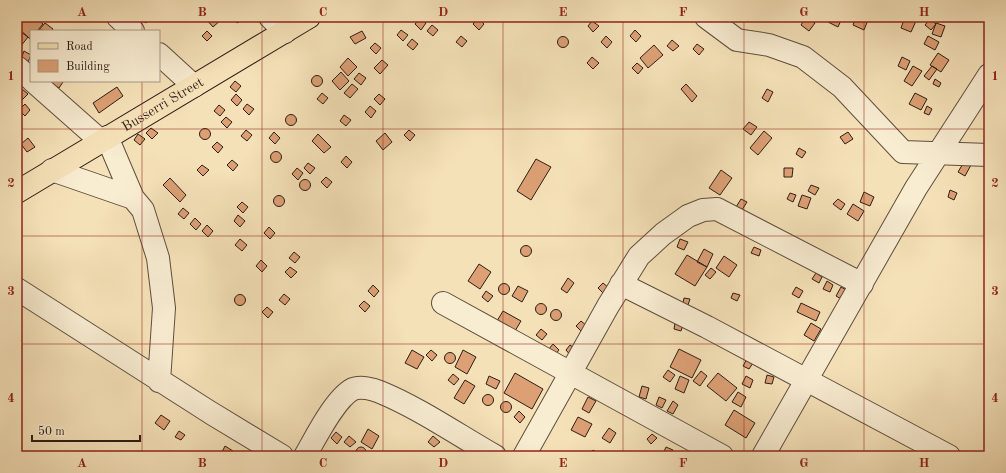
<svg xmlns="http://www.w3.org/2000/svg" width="1006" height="473" font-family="'Old Standard TT',serif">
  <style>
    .building { fill: #dda075; stroke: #2d1d16 }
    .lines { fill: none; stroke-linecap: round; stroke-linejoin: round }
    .minor-casing { stroke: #5f4e3e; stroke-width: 24 }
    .major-casing { stroke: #2d1d16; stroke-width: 24 }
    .minor { stroke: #f8ecd1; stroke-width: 22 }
    .major { stroke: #f5e1b8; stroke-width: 22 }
    .grid { fill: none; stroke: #8f2418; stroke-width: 1; stroke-opacity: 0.55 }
    .labels { text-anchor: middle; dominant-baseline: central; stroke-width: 3; stroke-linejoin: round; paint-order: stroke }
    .street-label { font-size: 14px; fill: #2d1d16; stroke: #f8ecd1 }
    .neatline { fill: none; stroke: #8f2418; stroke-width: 1.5 }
    .grid-label { font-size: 13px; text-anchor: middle; font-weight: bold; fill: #8f2418 }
  </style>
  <rect width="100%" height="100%" fill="#f5e1b8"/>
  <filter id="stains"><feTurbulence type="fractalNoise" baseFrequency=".005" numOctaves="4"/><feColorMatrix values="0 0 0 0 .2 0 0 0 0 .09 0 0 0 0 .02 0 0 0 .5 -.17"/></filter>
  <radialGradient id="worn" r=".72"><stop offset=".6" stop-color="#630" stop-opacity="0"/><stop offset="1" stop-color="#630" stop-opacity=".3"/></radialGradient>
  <path class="building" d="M17,17H35L43,24L37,31H31L30,39L17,27Z
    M141,17H152L146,23L140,18Z
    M206,17H222L223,18L213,27L205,18Z
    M235,17H245L237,23L233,18Z
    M378,17H386L382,21Z
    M433,17H443L441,21L437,22Z
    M806,17L815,23L809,31L801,25Z
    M831,17L842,18L838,27L828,22Z
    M856,17L868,20L864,30L853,25Z
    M905,17L916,21L911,32L901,28Z
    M420,18L426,23L421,30L415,24Z
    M478,18L484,24L479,30L473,24Z
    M930,19L936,24L931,30L925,25Z
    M592,21L599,26L593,32L588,26Z
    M45,23L53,29L52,31L39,30Z
    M936,23L945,26L941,37L932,34Z
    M432,25L438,30L433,36L427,31Z
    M401,30L408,35L403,41L397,35Z
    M635,30L641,36L636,42L630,36Z
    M207,31L212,36L207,41L202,36Z
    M362,31L366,38L355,44L350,37Z
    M21,32L28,37L17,51V37Z
    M461,36L467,41L462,47L456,42Z
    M606,36L612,42L607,48L601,42Z
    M928,36L939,42L935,50L924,44Z
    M557.5 42a5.5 5.5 0 1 1 11 0a5.5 5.5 0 1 1-11 0Z
    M412,39L418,44L413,50L407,45Z
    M672,40L679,46L673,51L667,46Z
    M375,43L381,48L376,54L370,48Z
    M697,44L704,49L699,55L693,49Z
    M654,45L663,55L648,68L640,58Z
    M24,51L31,55L28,62L21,59Z
    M938,53L949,60L941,72L930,65Z
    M592,57L599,63L593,69L587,63Z
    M902,57L910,61L906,70L898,66Z
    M348,58L357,67L348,76L340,67Z
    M382,60L388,65L380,74L374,68Z
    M637,63L643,68L638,74L632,68Z
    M913,66L922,71L912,86L904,81Z
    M932,66L937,69L929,80L924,76Z
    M341,72L349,81L340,90L332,81Z
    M359,73L366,78L361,85L354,79Z
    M311.5 81a5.5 5.5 0 1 1 11 0a5.5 5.5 0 1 1-11 0Z
    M935,79L941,83L939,87L933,84Z
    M52,81H61L63,82L59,88L51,83Z
    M235,81L241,86L236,92L230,87Z
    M352,84L358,89L350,98L344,93Z
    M686,84L697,96L692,102L681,89Z
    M117,87L123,96L99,113L93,103Z
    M22,89L28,94L21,101L17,98V94Z
    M767,89L773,92L768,102L762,98Z
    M322,93L328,98L323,104L317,99Z
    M915,93L927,99L921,110L909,104Z
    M236,94L242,100L237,106L231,100Z
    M379,94L385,99L380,105L374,99Z
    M25,104L30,110L25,116L19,110Z
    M247,104L254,109L249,115L243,109Z
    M219,105L225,110L220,116L214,111Z
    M370,106L376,111L371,118L365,112Z
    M927,106L932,109L929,115L924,113Z
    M285.5 120a5.5 5.5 0 1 1 11 0a5.5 5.5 0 1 1-11 0Z
    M344,115L351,120L346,126L340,121Z
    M226,117L232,122L227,128L221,122Z
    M749,122L757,127L751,135L743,129Z
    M151,128L158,133L152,139L146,133Z
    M199.5 134a5.5 5.5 0 1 1 11 0a5.5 5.5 0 1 1-11 0Z
    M246,130L252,135L247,141L241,136Z
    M409,130L415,135L410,141L404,135Z
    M764,131L772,138L758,155L750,148Z
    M274,132L280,138L275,144L269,138Z
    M848,132L853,139L845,144L840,137Z
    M385,133L392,142L383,150L376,141Z
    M138,134L145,139L140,145L134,140Z
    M318,134L331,147L324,153L312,141Z
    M28,138L35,147L27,152L21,144Z
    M217,142L223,147L218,153L212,147Z
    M799,148L806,152L802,158L796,154Z
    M270.5 157a5.5 5.5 0 1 1 11 0a5.5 5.5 0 1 1-11 0Z
    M346,156L352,162L347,168L341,162Z
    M536,159L551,167L531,200L517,191Z
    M232,160L238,165L233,171L227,165Z
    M964,162L971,165L965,176L958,172Z
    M308,163L315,168L310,174L304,168Z
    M202,165L209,170L203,176L197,170Z
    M297,168L303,173L298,180L292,174Z
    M784,168H793L792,177H784Z
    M721,170L732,178L720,195L709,188Z
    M326,177L332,182L327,188L321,182Z
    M170,178L186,195L180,202L163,185Z
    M299.5 185a5.5 5.5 0 1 1 11 0a5.5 5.5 0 1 1-11 0Z
    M811,185L819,188L815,195L808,191Z
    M950,190L957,193L954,200L948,197Z
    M864,192L874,197L870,206L860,202Z
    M790,193L796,195L793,202L787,199Z
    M802,195L811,198L807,209L798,206Z
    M273.5 201a5.5 5.5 0 1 1 11 0a5.5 5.5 0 1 1-11 0Z
    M741,199L747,202L742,210L736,207Z
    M838,199L845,204L841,210L833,204Z
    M242,202L248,207L243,213L237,207Z
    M853,204L864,211L858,221L847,214Z
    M183,208L189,213L184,219L178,214Z
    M238,215L245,221L240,227L234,221Z
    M195,218L201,224L196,230L190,224Z
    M207,225L213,231L208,237L202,231Z
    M269,227L275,233L270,239L264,233Z
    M240,239L247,245L242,251L235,245Z
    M680,239L688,242L684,250L677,247Z
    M520.5 251a5.5 5.5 0 1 1 11 0a5.5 5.5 0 1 1-11 0Z
    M754,247L761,250L759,256L751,253Z
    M704,249L713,254L707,267L697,262Z
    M294,252L300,257L295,263L289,258Z
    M687,255L707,267L695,286L675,274Z
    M724,256L737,265L729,277L716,268Z
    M261,260L267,266L262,272L256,266Z
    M479,264L491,272L480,289L468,281Z
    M290,267L297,272L291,278L285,272Z
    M711,268L716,272L710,279L705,275Z
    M816,273L822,277L819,283L812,279Z
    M568,278L574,283L567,293L561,289Z
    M827,281L833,285L830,292L823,289Z
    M603,283L609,288L604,294L598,288Z
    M498.5 289a5.5 5.5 0 1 1 11 0a5.5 5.5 0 1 1-11 0Z
    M373,285L379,291L374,297L368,291Z
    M518,286L528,291L522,302L512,296Z
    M796,287L803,291L799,298L792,294Z
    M841,287L848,291L843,300L836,296Z
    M486,291L493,296L488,302L482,297Z
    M733,293L740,295L737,301L731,298Z
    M284,294L290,299L285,305L279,300Z
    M234.5 300a5.5 5.5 0 1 1 11 0a5.5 5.5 0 1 1-11 0Z
    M684,298L690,299L688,305L683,303Z
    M364,301L370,306L365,312L359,306Z
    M801,303L820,312L816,321L797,312Z
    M535.5 309a5.5 5.5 0 1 1 11 0a5.5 5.5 0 1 1-11 0Z
    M267,307L273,312L268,318L262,312Z
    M550.5 315a5.5 5.5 0 1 1 11 0a5.5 5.5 0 1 1-11 0Z
    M503,311L521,321L515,331L497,321Z
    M581,321L587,326L582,332L576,326Z
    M675,323L683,325L681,331L674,329Z
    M811,323L821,329L814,341L804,335Z
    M541,329L547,334L542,340L536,335Z
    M553,344L559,350L554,356L548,350Z
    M570,345L577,350L571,356L566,350Z
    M679,349L701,360L692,378L670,367Z
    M412,350L424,357L417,369L405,363Z
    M431,350L437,355L432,361L426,355Z
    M463,350L476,357L467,374L455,367Z
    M444.5 358a5.5 5.5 0 1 1 11 0a5.5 5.5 0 1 1-11 0Z
    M747,359L753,363L749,369L743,366Z
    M668,370L675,375L670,382L663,377Z
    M701,371L707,376L700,386L693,381Z
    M515,373L543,389L532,409L504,393Z
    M718,373L737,388L726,401L707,386Z
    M453,374L459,379L454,385L448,380Z
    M767,375L774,377L772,384L765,383Z
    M489,376L500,381L496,389L486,384Z
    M680,376L689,380L684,393L675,389Z
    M746,376L753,380L750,388L742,384Z
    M465,380L475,386L464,404L454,398Z
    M642,386L649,388L646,399L639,397Z
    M738,392L746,397L741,407L732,402Z
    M482.5 400a5.5 5.5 0 1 1 11 0a5.5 5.5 0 1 1-11 0Z
    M588,397L596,401L589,413L582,409Z
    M659,397L666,400L662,408L656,405Z
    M673,401L678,405L673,414L667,411Z
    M500.5 407a5.5 5.5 0 1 1 11 0a5.5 5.5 0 1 1-11 0Z
    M734,410L755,423L746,438L725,425Z
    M519,411L525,417L520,423L514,417Z
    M161,415L170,421L164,430L155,423Z
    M578,417L592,424L585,437L571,430Z
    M609,428L616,433L610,443L602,438Z
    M368,429L379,436L372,449L361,442Z
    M179,431L185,435L181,440L175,437Z
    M336,432L342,437L337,444L331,438Z
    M652,434L657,438L651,444L647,439Z
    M349,436L356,442L350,447L344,442Z
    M433,436L440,442L434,447L428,442Z
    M225,446L233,451L230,456H220Z
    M666,447L673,450L670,456H662Z
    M356 452a5 5 0 1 1 10 0a5 5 0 1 1-10 0Z
    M593,450L600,455V456H589Z"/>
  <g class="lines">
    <defs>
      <path id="minor" d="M118,17L133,31
        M270,17L285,32
        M706,17L737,40L769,45L803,57L842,87L903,152L989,155
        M159,54L194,86
        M17,67L31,79
        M33,81L102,142
        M107,137L133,198L143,210L158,258L164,308L159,381
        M52,170L133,198
        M621,284L707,327L949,456
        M17,289L211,413L282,456
        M443,303L722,456
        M305,456C315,439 335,398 353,389C361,386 373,389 380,392C419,408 458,435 495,456
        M524,456L608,306L639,256L663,234L688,216L703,210L717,209L862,284
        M763,456L916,188L989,75"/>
      <g id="major">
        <path id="s1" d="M17,192L309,17"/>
      </g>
    </defs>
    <use href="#minor" class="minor-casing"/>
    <use href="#major" class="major-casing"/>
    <use href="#minor" class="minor"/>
    <use href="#major" class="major"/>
  </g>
  <path class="grid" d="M142,17V31M262,17V456M383,17V456M503,17V456M623,17V456M744,17V456M864,17V456M142,81V456M17,129H989M17,236H989M17,344H989"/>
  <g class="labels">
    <g class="street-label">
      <text stroke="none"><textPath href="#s1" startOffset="170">Busserri Street</textPath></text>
    </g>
  </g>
  <rect width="1006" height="473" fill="none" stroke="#f5e1b8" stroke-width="44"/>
  <rect x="30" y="30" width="130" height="52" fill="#f8ecd1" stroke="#a79986"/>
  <rect x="38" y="43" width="20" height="6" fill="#f5e1b8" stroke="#a79986"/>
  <text x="66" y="50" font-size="12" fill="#2d1d16">Road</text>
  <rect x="38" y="60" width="20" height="12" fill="#dda075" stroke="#a79986"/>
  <text x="66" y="70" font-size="12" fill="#2d1d16">Building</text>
  <path d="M32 435v6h108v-6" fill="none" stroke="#2d1d16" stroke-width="2"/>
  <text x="38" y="435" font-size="12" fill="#2d1d16" stroke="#f8ecd1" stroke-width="3" paint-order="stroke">50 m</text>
  <rect x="22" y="22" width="962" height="429" class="neatline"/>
  <g class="grid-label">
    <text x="82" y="16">A</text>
    <text x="202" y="16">B</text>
    <text x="323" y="16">C</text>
    <text x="443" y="16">D</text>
    <text x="563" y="16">E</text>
    <text x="683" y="16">F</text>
    <text x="804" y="16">G</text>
    <text x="924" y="16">H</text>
    <text x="11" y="80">1</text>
    <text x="995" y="80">1</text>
    <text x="11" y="187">2</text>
    <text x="995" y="187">2</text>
    <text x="11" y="295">3</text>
    <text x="995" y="295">3</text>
    <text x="11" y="402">4</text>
    <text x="995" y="402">4</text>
    <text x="82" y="467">A</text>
    <text x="202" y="467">B</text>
    <text x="323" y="467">C</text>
    <text x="443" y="467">D</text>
    <text x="563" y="467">E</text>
    <text x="683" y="467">F</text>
    <text x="804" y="467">G</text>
    <text x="924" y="467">H</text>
  </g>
  <rect width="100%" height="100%" filter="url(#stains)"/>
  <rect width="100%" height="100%" fill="url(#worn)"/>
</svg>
